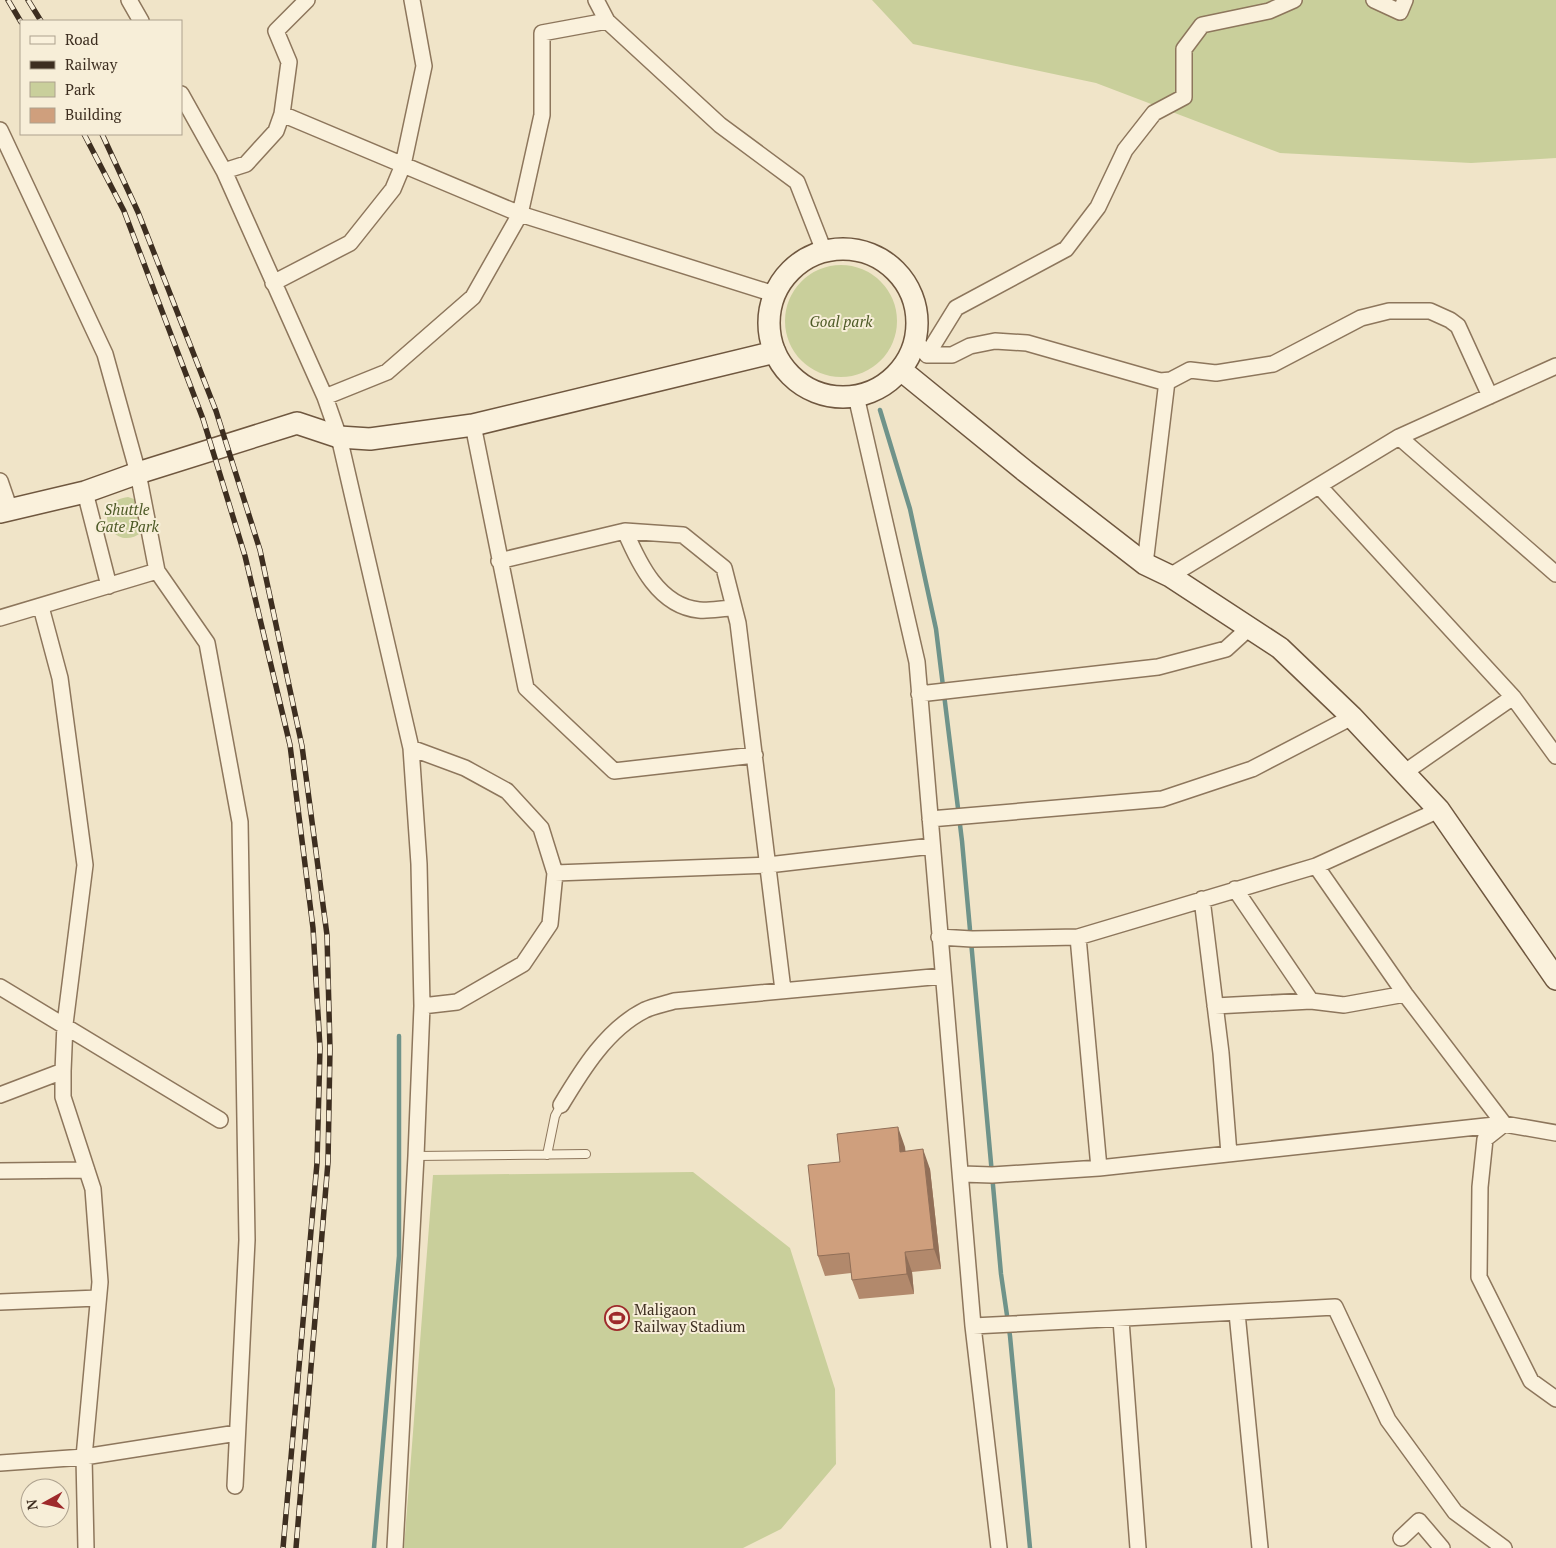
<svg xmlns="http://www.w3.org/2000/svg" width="1556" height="1548" font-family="'PT Serif',serif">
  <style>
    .green { fill: #c9cf9b }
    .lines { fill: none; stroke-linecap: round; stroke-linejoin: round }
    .stream { stroke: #6f938a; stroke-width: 4.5 }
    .lane-casing { stroke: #8d765c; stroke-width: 10 }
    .street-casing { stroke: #8d765c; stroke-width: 18 }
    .secondary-casing { stroke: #6f573f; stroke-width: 24 }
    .lane { stroke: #faf1dc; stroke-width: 8 }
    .street { stroke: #faf1dc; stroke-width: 15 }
    .secondary { stroke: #faf1dc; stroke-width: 21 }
    .rail-casing { stroke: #3d2e20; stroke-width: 5.5 }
    .rail { stroke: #f7eed8; stroke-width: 4; stroke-dasharray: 11; stroke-linecap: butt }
    .wall { fill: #b2896c }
    .shaded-wall { fill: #916f58 }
    .building { fill: #cf9f7d; stroke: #916f58 }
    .labels { text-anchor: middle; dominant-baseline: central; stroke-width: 4; stroke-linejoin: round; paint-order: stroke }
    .park-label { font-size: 15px; font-style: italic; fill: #4d5a26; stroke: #f7eed8 }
    .poi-label { font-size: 15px; fill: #3d2e20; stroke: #f7eed8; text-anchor: start }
  </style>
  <rect width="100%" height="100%" fill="#f0e4c8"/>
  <path class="green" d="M872,0H1556V158L1471,163L1280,153L1096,83L913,44Z
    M785 321a56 56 0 1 1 112 0a56 56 0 1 1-112 0Z
    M128,497L140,501L142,532C112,556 88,502 128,497Z
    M693,1172L790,1248L835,1389L836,1464L781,1529L743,1548H404L433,1175Z"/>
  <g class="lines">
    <path class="stream" d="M880,410L910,509L936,629L962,841L1001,1274L1010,1336L1030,1548
      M374,1548L399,1256V1036"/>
    <defs>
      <path id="lane" d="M547,1155L555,1116L561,1105
        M416,1156L586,1154"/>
      <path id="street" d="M129,0L141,21
        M596,0L607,21L720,125L797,182L824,251
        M1374,0L1400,12L1405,0
        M181,94L224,171L325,397L339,437L411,748L419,864L422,1006L416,1156L395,1548
        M282,114L520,214L774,294
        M0,130L105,354L138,473L157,571L207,643L240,822L247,1240L235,1486
        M224,171L246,164L276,131L282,114L289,62L276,31L307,0
        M273,283L350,243L393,189L403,165L424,66L412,0
        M915,340L927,355L956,308L1066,249L1098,207L1125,150L1154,113L1184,97V49L1202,25L1269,11L1294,0
        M927,355H952L970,346L995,341L1027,343L1160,381L1171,380L1190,370L1216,373L1273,364L1361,318L1389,311H1430L1450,320L1458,326L1490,396
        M1556,366L1399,437L1556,574
        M856,396L917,662L973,1326L999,1548
        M325,397L387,372L473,297L520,214L542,115V33L607,21
        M473,425L526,688L614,771L755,755
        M0,481L10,510
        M1320,487L1513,697L1556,756
        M85,492L109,586
        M625,531C639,564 659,606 699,610C710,611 723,608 734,608
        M499,561L625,531L683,535L724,568L738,623L783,990
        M1145,564L1167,381
        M1170,576L1399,437
        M41,607L60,678L85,865L65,1024L63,1071V1097L93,1189L100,1282L84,1457L86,1548
        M0,618L157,571
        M919,694L1158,667L1226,649L1249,628
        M411,748L465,768L507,791L541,828L555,873L550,924L523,964L457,1002L422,1006
        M1405,772L1513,697
        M930,819L1162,799L1252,769L1352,717
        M1316,866L1405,994L1504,1124L1485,1139L1480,1187L1479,1277L1531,1381L1556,1399
        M555,873L768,865L932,846
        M1235,889L1311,1001L1344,1005L1405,994
        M1202,899L1221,1053L1229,1154
        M939,937L972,939L1078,937L1316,866L1439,810
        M1078,937L1099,1168
        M0,987L220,1120
        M1215,1006L1311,1001
        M0,1095L63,1071
        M561,1105C582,1070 607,1029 645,1010C654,1006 665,1004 674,1001L943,976
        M0,1171L87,1170
        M962,1174L992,1175L1099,1168L1504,1124L1556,1133
        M0,1302L98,1298
        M1237,1313L1260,1548
        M1121,1320L1138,1548
        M973,1326L1335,1307L1388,1420L1455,1512L1504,1548
        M0,1463L84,1457L237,1433
        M1401,1538L1419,1521L1442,1548"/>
      <path id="secondary" d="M769 323a74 74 0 1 1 148 0a74 74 0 1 1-148 0Z
        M901,370L1025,471L1145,564L1170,576L1280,648L1352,717L1439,810L1556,979
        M0,512L85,492L138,473L297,423L339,437L370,439L473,425L775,352"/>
    </defs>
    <use href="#lane" class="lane-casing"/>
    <use href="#street" class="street-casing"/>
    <use href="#secondary" class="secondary-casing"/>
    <use href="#lane" class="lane"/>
    <use href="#street" class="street"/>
    <use href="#secondary" class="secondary"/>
    <defs>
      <path id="rail" d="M8,0L21,22
        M28,0L41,21
        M84,134L124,211L203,419L245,556L290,745L313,928L320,1048L317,1163L283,1548
        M102,134L138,212L216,411L260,550L302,746L327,935L330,1049L328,1162L296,1548"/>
    </defs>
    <use href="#rail" class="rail-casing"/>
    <use href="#rail" class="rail"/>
  </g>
  <path class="wall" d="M905,1147V1151L930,1169L941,1269L912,1272L914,1294L859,1299L852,1280L851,1273L825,1276L818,1256L840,1162Z"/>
  <path class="shaded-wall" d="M898,1127L905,1147L908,1172L900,1152Z
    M923,1149L930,1169L941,1269L934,1249Z
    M905,1252L912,1272L914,1294L907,1274Z"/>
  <path class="building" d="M898,1127L900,1152L923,1149L934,1249L905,1252L907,1274L852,1280L849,1253L818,1256L808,1165L840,1162L837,1134Z"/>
  <defs>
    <symbol id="stadium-ring" viewBox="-11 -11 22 22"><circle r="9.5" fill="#f7eed8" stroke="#9e2a2b" stroke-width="1.5"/><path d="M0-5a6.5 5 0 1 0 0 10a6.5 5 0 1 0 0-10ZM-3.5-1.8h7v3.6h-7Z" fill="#9e2a2b"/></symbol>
  </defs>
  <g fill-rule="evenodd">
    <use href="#stadium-ring" x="603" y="1304" width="28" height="28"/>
  </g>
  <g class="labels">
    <g class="park-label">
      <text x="841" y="321">Goal park</text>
      <text x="127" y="509">Shuttle<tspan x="127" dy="17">Gate Park</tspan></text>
    </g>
    <g class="poi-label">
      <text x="634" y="1309">Maligaon<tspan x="634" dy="17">Railway Stadium</tspan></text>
    </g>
  </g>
  <rect x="20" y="20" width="162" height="115" fill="#f7eed8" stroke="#ada18e"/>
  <rect x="30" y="36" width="25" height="8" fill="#faf1dc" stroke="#ada18e"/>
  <text x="65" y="45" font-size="15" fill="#3d2e20">Road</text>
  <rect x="30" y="61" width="25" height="8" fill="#3d2e20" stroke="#ada18e"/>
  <text x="65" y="70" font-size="15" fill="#3d2e20">Railway</text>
  <rect x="30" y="82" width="25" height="15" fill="#c9cf9b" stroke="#ada18e"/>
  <text x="65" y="95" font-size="15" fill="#3d2e20">Park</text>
  <rect x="30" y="108" width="25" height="15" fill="#cf9f7d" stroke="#ada18e"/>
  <text x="65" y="120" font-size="15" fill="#3d2e20">Building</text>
  <g transform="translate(45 1503) rotate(262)"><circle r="24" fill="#f7eed8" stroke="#ada18e"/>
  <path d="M0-4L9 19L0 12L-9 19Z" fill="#9e2a2b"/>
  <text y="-8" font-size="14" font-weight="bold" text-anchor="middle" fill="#3d2e20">N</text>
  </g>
</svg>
